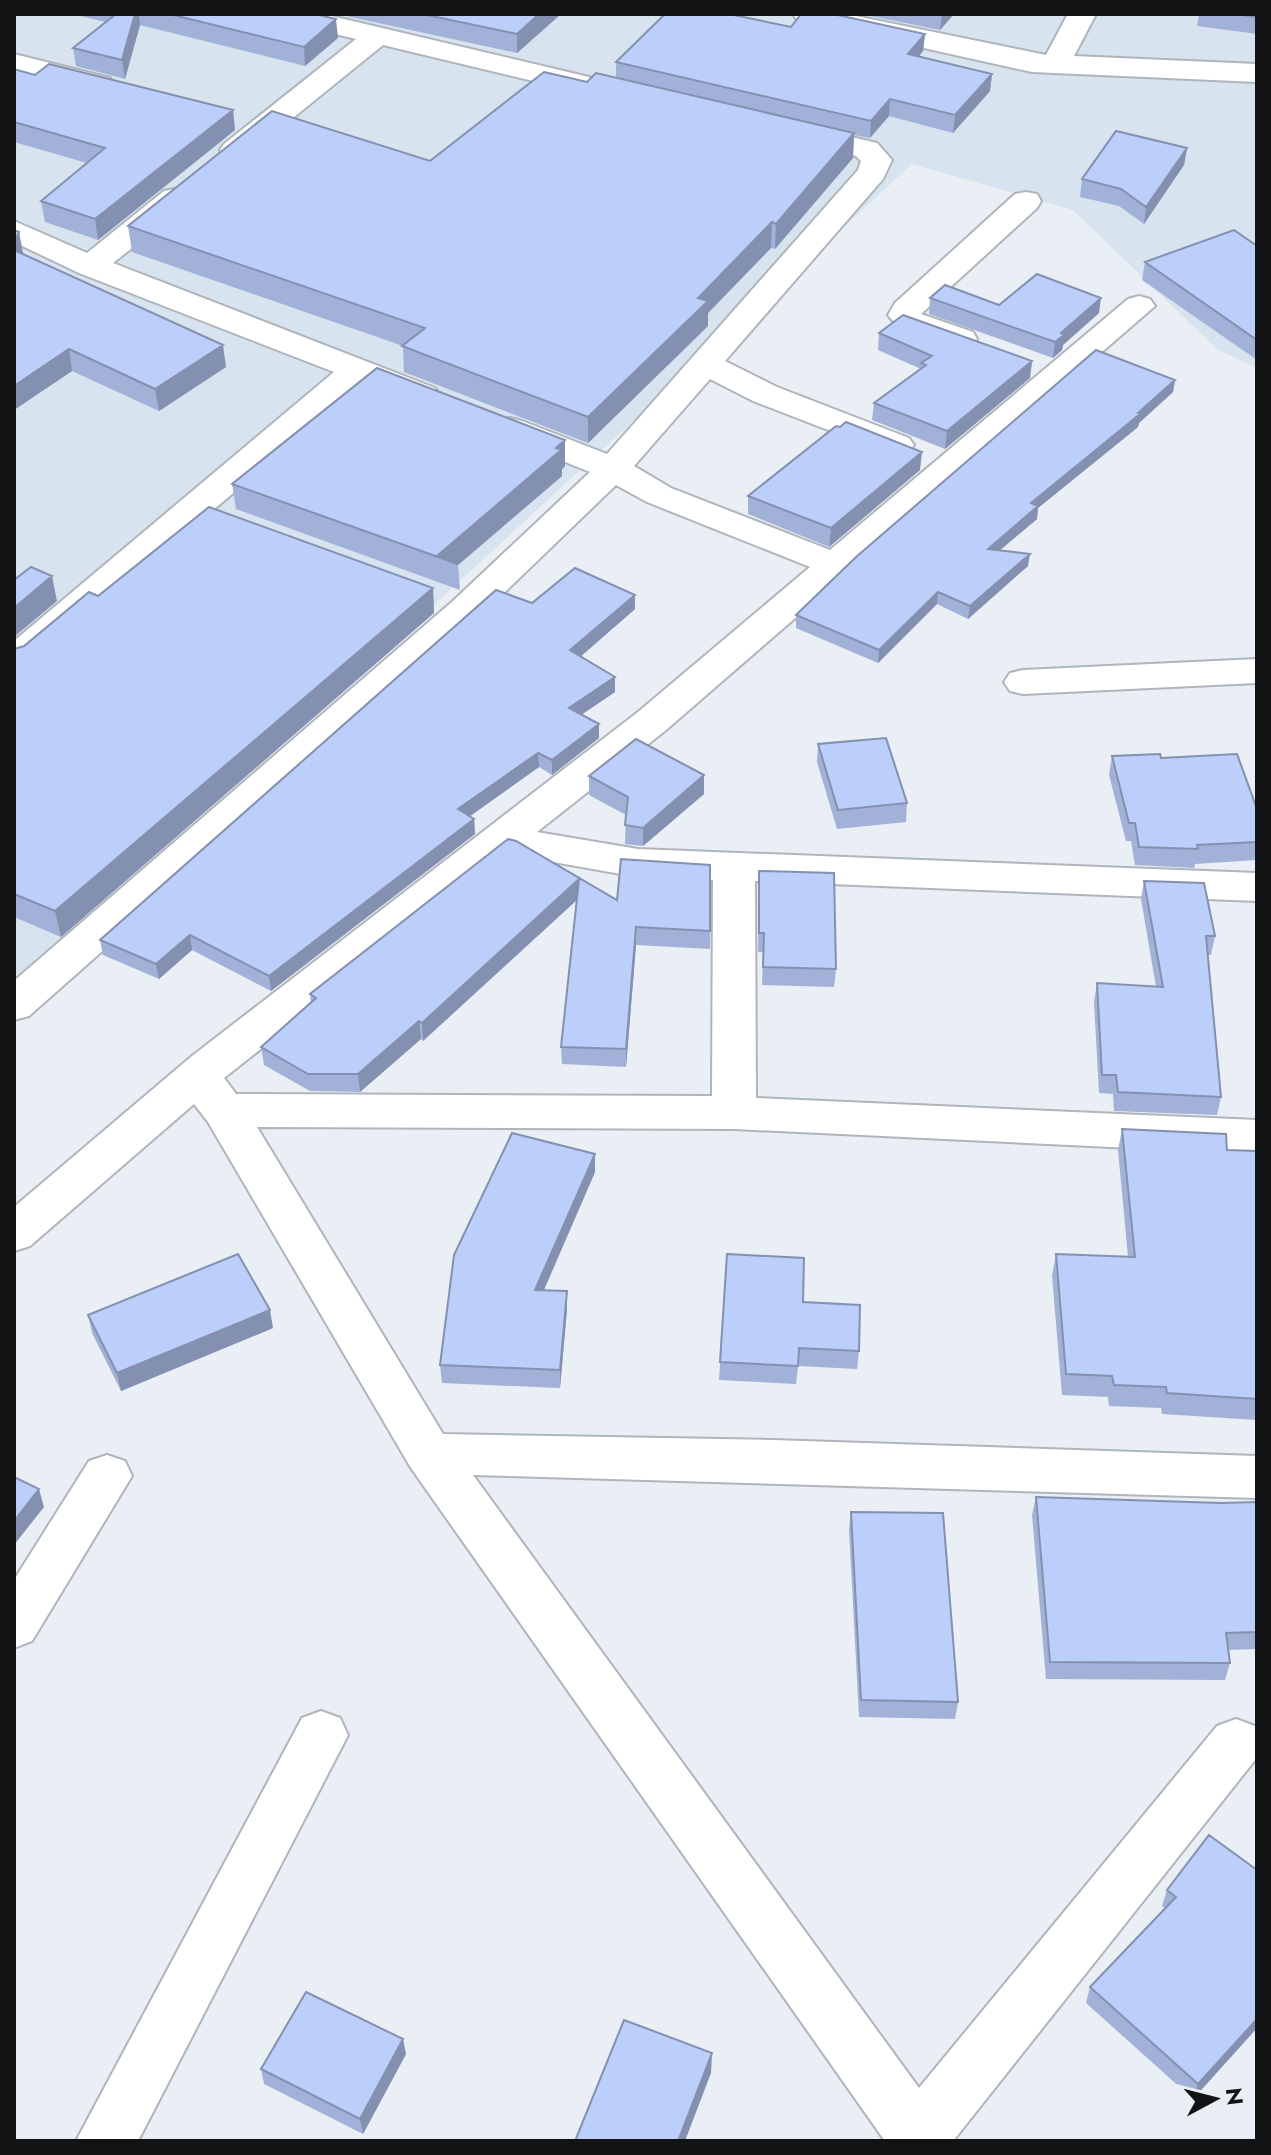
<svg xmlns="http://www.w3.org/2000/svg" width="1271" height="2155" font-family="Jost,sans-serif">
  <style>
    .built { fill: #d7e3ee }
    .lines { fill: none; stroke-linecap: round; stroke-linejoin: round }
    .minor-casing { stroke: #afb5ba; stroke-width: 4 }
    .minor { fill: #fff; fill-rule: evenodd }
    .wall { fill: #a2b1d7 }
    .shaded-wall { fill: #8490af }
    .building { fill: #bccefa; stroke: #8490af; stroke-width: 2 }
  </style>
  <rect width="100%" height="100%" fill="#e9eff5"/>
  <path class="built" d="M14,14H1257V368L1218,350L1073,210L912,164L14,992Z"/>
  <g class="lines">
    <defs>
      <path id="minor" d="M273,14H323L610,82L615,88L610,94L600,97L383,45L246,156L235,159L224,156L220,150L224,144L356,39L277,20Z
        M793,14H846L1046,55L1068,14H1096L1074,56L1257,64V82L1032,72L807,22L797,20Z
        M14,54L110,78L115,84L110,90L100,93L14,72Z
        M796,124L877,143L892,160L883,179L725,361L777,387L909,438L914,445L909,452L897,455L885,452L753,401L710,379L634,466L671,488L830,550L1128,299L1139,296L1150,299L1155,306L666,730L537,832L638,849L1257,873V901L755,881L756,1098L1257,1120V1154L734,1129L257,1127L443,1434L773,1440L1257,1456V1498L473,1475L919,2088L1217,1726L1236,1719L1255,1726V1760L953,2141H885L411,1468L208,1122L194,1104L30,1246L14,1251V1207L192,1056L638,712L810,567L647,502L616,485L479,617L29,1016L14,1020V981L453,601L590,472L498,435L493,428L498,421L510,418L522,421L607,454L858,170L861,161L856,156L785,139L781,133L785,127ZM508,854L638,877L713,880L712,1096L236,1094L224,1078Z
        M175,189L186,191L190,198L186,205L113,263L435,388L440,395L435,402L423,405L411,402L362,383L27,669L14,673V641L334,372L79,273L14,242V221L87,253L164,191Z
        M1026,192L1037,194L1041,201L1037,208L921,314L973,332L977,339L973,346C949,352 902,335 888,315L895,303L1015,194Z
        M1257,659V683L1023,694L1010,691L1004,682L1010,673L1023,670Z
        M107,1455L125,1461L132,1476L32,1641L14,1648V1580L89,1461Z
        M321,1711L340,1718L348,1735L138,2141H76L302,1718Z"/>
    </defs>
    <use href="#minor" class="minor-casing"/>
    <use href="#minor" class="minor"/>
  </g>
  <path class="wall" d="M73,14H315L338,38L305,66L140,25L125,79L76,66L73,48L105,22Z
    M337,14H561L517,53Z
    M861,14H954L940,30Z
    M1199,14H1257V34L1197,26Z
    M791,27L925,34L923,51L919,56L992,74L990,91L953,133L889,116L870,138L854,135L853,158L775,249L771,248L708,313V326L588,443L404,372L403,346L132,252L128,226L430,161L587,82L616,78V62Z
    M14,69L35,75L233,110L235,130L98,240L45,222L41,201L87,163L14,142Z
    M1187,148L1184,165L1144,224L1119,206L1080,197L1082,179Z
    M19,232L22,254L226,367L159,411L72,371L14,410Z
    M1257,246V360L1142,280L1145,262Z
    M930,298L999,305L1099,313L1063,345L1062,350L1053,358L929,314Z
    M879,333L1032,361L1030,378L945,449L872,420L874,403L921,369L878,350Z
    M1175,380L1173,392L1139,423L1138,427L1038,508L1037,519L1000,550L1028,566L968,619L937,604L878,663L796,628V615Z
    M565,466L562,469V476L458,565L460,590L236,509L232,484Z
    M920,470L829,547L748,514V496Z
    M433,588L434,613L61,937L14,917V649L24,646L98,596Z
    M532,603L635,609L581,656L615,692L581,715L599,724V738L552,775L539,767L470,816L474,819L475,834L271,991L192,950L159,979L103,955L100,940Z
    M818,744L907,803L906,822L837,829L817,762Z
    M1112,756L1161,758L1257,809V860L1195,864L1194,868L1135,865L1131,841H1126L1109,775Z
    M704,775V794L643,846L625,844L626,815L589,795V776Z
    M508,839L617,900L710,865V949L636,945L626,1067L562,1064L561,1047L577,900L423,1041L421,1039L360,1092L310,1091L264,1065L261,1047L311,1002L310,994Z
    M759,871L836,969L834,987L762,985L763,952H758Z
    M1144,881L1215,936L1211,955H1208L1221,1097L1217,1115L1114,1111L1113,1094L1099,1093L1094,1002L1097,983L1156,987L1141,899Z
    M1122,1129L1227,1150L1257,1151V1420L1162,1414L1161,1408L1109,1406L1108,1397L1062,1395L1052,1276L1056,1254L1128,1257L1118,1150Z
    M595,1172L544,1290L567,1291V1309L560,1388L442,1383L440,1365Z
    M727,1254L859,1351L857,1369L798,1366L796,1384L719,1380Z
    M88,1315L273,1328L121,1391L92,1333Z
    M1036,1497L1221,1503L1257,1502V1649L1228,1650L1230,1663L1225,1680L1046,1679L1032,1515Z
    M851,1512L958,1702L955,1719L859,1717L849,1529Z
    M1257,1870V2028L1193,2099L1086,2003L1090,1987L1165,1908L1162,1906L1167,1890Z
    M406,2054L363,2134L264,2084L261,2069Z"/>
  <path class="shaded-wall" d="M135,14H139L140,25L125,79L122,60Z
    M539,14H561L517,53V34Z
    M942,14H954L940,30Z
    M336,19L338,38L305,66L304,47Z
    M925,34L923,51L907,71L908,54Z
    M992,74L990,91L953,133L955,115Z
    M890,99L889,116L870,138L871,121Z
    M233,110L235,130L98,240L95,219Z
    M854,133L853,158L775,249L776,224Z
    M1187,148L1184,165L1144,224L1146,207Z
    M772,222L771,248L708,313V326L588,443V417L698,298Z
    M19,232L23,253L15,271L14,263V243Z
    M1101,298L1099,313L1063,345L1062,350L1053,358L1055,342L1061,333Z
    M223,345L226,367L159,411L155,389Z
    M69,349L72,371L14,410V386Z
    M1032,361L1030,378L945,449L947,431Z
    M1175,380L1173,392L1139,423L1138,427L1038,508L1037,519L987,561L988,549L1031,503Z
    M565,440V466L562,469V476L458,565L437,557Z
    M922,452L920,470L829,547L831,528Z
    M1030,554L1028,566L968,619L970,606Z
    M52,576L57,601L14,637V608Z
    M433,588L434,613L61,937L55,911Z
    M938,592L937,604L878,663L879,650Z
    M635,595V609L571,665L570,650Z
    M615,677V692L569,723V708Z
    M599,724V738L552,775V760Z
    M538,753L539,767L459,824L458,809Z
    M704,775V794L643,846V828Z
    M474,819L475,834L271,991L269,976Z
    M579,879L580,897L423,1041L422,1023Z
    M636,927V945L626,1067V1049Z
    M190,935L192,950L159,979L156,964Z
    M419,1021L421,1039L360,1092L358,1074Z
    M595,1154V1172L536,1308L535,1290Z
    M567,1291V1309L560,1388V1370Z
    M270,1310L273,1328L121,1391L117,1373Z
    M39,1489L44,1507L14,1545V1521Z
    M1257,2019V2028L1193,2099L1198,2084Z
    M403,2039L406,2054L363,2134L360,2119Z
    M712,2053L711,2073L685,2141H678Z"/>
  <path class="building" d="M116,14H135L122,60L73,48Z
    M169,14H315L336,19L304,47Z
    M422,14H539L517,34Z
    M665,14H729L791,27L801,14H833L925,34L908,54L992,74L955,115L890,99L871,121L616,62Z
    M1236,14H1257V17Z
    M49,64L233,110L95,219L41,201L105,148L14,122V69L35,75Z
    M544,72L587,82L596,73L854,133L776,224L772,222L698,298L708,301L588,417L402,346L425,328L128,226L272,111L430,161Z
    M1116,131L1187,148L1146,207L1121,189L1082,179Z
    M14,230L19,232L14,243Z
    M1234,230L1257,246V340L1145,262Z
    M14,250L223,345L155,389L69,349L14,386Z
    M1037,274L1101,298L1061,333L1064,335L1055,342L930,298L945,285L999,305Z
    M903,315L1032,361L947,431L874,403L926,365L921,363L932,356L879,333Z
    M1096,350L1175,380L1138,413L1140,414L1031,503L1038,506L988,549L1030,554L970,606L938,592L879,650L796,615L856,557Z
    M377,368L565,440L556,448L561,450L437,556L458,564L232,484Z
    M846,422L922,452L831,528L748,496L836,426L840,427Z
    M209,507L433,588L55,911L14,894V649L24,646L89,592L98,596Z
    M31,567L52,576L14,608V580Z
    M575,568L635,595L570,650L615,677L569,708L599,724L552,760L538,753L458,809L474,819L269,976L190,935L156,964L100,940L496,590L532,603Z
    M886,738L907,803L838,810L818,744Z
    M636,739L704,775L643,828L625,825L628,797L589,776Z
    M1160,754L1161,758L1237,754L1257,809V842L1197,845L1198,849L1139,847L1135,823H1129L1112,756Z
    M508,839L516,841L617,900L621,859L710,865V931L636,927L626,1049L561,1047L579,879L422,1023L419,1021L358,1074H308L261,1047L316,998L310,994Z
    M759,871L834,873L836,969L763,967L764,933H759Z
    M1144,881L1204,883L1215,936H1206L1221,1097L1118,1092L1116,1075H1102L1097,983L1163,987Z
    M1122,1129L1226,1134L1227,1150L1257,1151V1399L1167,1393L1166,1387L1114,1385L1112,1376L1066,1374L1056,1254L1135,1257Z
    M512,1133L595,1154L535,1290L567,1291L560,1370L440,1365L454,1255Z
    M238,1254L270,1310L117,1373L88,1315Z
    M727,1254L804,1258L803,1302L860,1305L859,1351L799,1348L798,1366L720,1362Z
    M14,1477L39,1489L14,1521Z
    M1036,1497L1221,1503L1257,1502V1632L1226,1633L1230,1663L1050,1662Z
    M851,1512L943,1513L958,1702L861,1700Z
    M1209,1835L1257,1870V2019L1198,2084L1090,1987L1176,1897L1167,1890Z
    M306,1992L403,2039L360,2119L261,2069Z
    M624,2020L712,2053L678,2141H575Z"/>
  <rect width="1271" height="2155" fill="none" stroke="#111315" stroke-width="32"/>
  <g transform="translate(1215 2099) rotate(83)" stroke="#e9eff5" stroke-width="6" paint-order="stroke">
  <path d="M0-6L14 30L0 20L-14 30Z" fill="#111315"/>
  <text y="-12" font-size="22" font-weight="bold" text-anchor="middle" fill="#111315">N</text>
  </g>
</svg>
